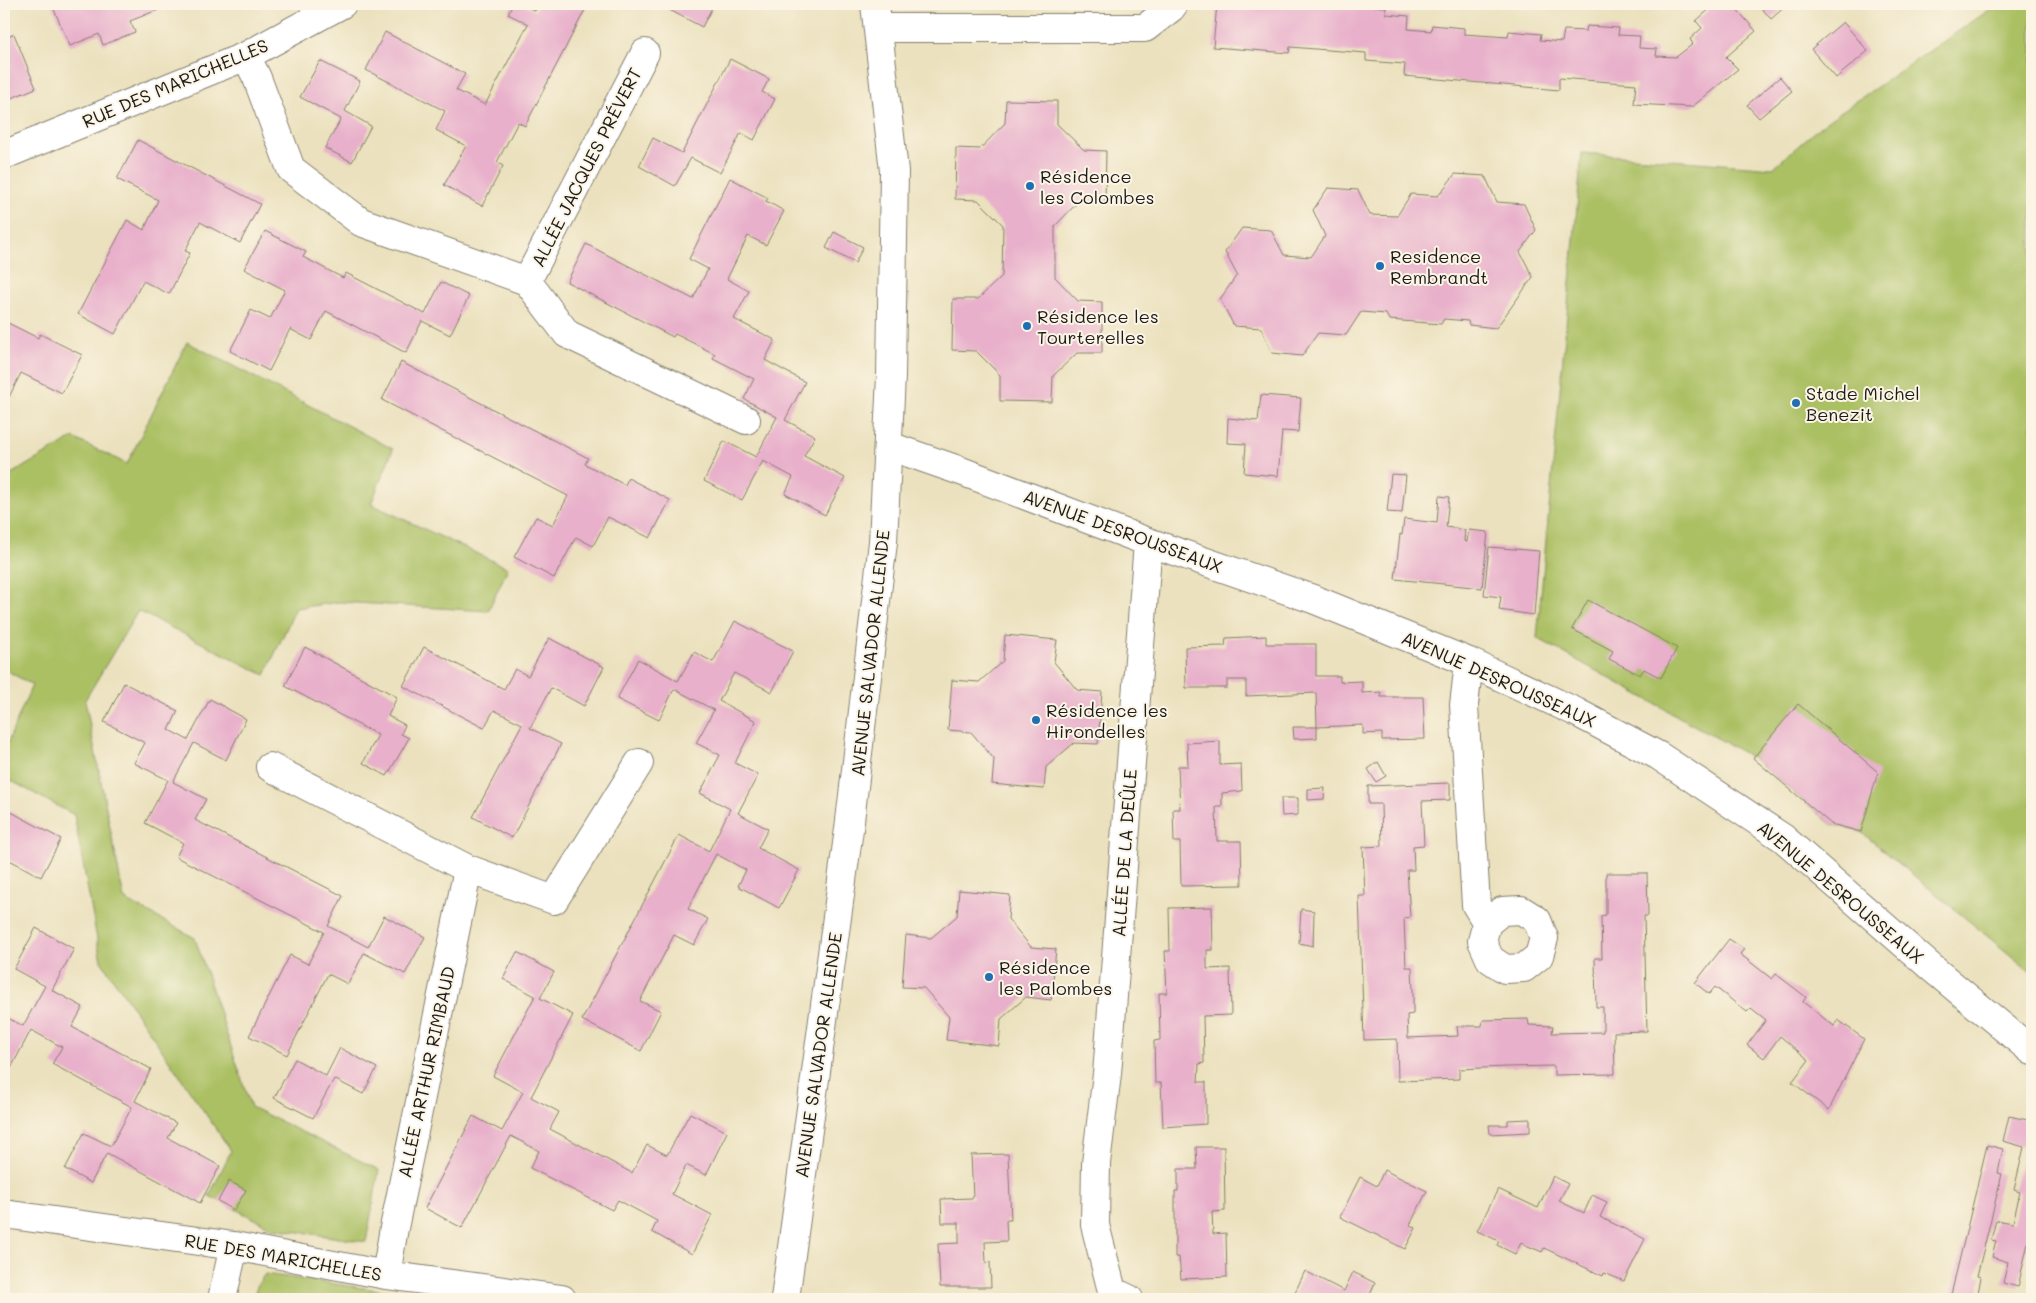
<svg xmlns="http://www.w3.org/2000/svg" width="2036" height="1303" font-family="Mali,sans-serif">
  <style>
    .green { fill: #abc064; stroke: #646e40 }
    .building { fill: #e8b0cb }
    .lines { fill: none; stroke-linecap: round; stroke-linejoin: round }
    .minor-casing { stroke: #847e6d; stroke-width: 30 }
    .minor { stroke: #fff; stroke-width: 28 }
    .poi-dot { fill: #1f6fb2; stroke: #fcf5e5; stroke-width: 2 }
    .labels { text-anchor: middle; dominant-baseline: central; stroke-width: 4; stroke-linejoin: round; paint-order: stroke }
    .street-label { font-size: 18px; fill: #1c1c1c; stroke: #fcf5e5 }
    .poi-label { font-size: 18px; fill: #1c1c1c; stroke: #fcf5e5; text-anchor: start }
  </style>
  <rect width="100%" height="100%" fill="#fcf5e5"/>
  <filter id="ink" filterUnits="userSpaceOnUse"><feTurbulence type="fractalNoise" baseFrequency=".02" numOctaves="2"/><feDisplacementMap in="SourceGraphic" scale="10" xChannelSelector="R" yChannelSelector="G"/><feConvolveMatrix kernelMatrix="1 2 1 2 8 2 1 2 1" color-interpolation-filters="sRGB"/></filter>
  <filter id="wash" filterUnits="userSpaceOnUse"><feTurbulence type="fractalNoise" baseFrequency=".0096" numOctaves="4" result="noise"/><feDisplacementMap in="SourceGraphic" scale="20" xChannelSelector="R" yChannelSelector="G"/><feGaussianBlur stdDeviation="1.12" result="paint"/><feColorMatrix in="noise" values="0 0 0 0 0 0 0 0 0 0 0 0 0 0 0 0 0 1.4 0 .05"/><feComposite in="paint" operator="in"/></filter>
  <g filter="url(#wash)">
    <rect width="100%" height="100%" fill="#ebe1be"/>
    <path class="green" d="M1998,4H2032V973L1861,832L1831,824L1753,758L1537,638L1582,153L1773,168L1823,124Z
      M187,342L393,449L371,504L508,568L488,611L340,602L296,608L265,675L138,611L85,700L124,899L195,938L251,1107L379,1170L366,1242L273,1228L209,1196L231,1151L101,961L74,815L4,777V751L32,685L4,669V478L73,438L127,464Z
      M265,1274L434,1298L253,1299L258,1284Z"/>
    <g id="blocks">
      <path class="building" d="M56,4H158L160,9L130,21L135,32L103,45L99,34L70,46L52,5Z
        M513,4H522L535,11L539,4H588L525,126L518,122L504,149L497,162L503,166L482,206L444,185L466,146L436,130L445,111L366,70L385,32L465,74L456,90L485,105L528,24L508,14Z
        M661,4H714L702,27L660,5Z
        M1217,4H1270L1294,6V4H1349L1386,7V14L1409,16L1408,29L1431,31L1432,25L1464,28V34L1508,37L1509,31L1541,34L1540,40L1562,42L1564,30L1586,31L1587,26L1619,28L1618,35L1640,36L1639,48L1657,49L1656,56L1676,57L1693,44L1690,39L1702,28L1696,21L1713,6L1711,4H1732L1756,31L1726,57L1738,69L1692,107L1634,104L1636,84L1559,78V90L1404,76L1405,64L1366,61V53L1290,47L1289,53L1213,47Z
        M1758,4H1788L1771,19Z
        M1843,22L1868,51L1836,78L1811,49Z
        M14,34L36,88L4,101V39Z
        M730,59L769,79L762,92L775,99L754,140L741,133L720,173L691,158L675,186L639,166L653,138L682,153Z
        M320,61L360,81L345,111L371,126L352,162L325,148L341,119L300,97Z
        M1780,77L1792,91L1759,118L1747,105Z
        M1006,100L1057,101V124L1084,150L1106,151L1105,202L1079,201L1055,226V277L1078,301L1102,302V353H1077L1053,376L1052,402L1000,401V375L976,351L952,350L953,299H978L1002,276L1003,225L978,200L955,199L956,148L980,149L1005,123Z
        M138,140L260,204L240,243L200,222L185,251L190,253L169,294L143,281L115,334L78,314L127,220L144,230L158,200L117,179Z
        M1455,174L1485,176L1497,202L1524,204L1536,230L1520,252L1533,277L1496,328L1469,325L1468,321L1444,319L1441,324L1389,320L1386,314L1361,312L1346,335L1318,333L1302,356L1272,353L1261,328L1234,326L1220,299L1237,275L1225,252L1242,228L1271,230L1284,255L1311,257L1325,236L1313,210L1328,188L1358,190L1370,215L1397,216L1411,194L1438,196Z
        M730,178L768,198L766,201L784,211L766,245L748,236L727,279L749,291L734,319L775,340L765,360L805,382L785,420L815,436L804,456L845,478L825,515L785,494L793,477L763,461L742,500L704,481L724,441L756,457L777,417L744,399L754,379L713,358L715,354L675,334L673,337L567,282L586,244L693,299L708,269L689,259Z
        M265,231L306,252L303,257L343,278L346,273L425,314L441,282L469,296L450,335L422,321L406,353L326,311L311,340L290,329L269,371L230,351L251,310L270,319L285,290L244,269Z
        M834,232L863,247L855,263L826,248Z
        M4,321L38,338L40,334L82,355L62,393L21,373L6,403L4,402Z
        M401,362L588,458L585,464L625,485L628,478L670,500L650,538L608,517L593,546L576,537L554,578L514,557L536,517L553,525L568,496L382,400Z
        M1261,395L1301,398L1298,432L1282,431L1278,476L1244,473L1246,444L1227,443L1228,418L1258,421Z
        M1391,474L1406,475L1402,513L1387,512Z
        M1439,496L1449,497L1446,527L1465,530L1464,541L1467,542L1469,530L1488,532L1482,588L1395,579L1400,534L1402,535L1404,519L1437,523Z
        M1489,547L1539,551L1534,615L1499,610L1501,597L1484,595Z
        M1588,600L1677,648L1661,678L1644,669L1640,675L1609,659L1613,651L1572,629Z
        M735,621L793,651L772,692L734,673L719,701L756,721L735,763L758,775L738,813L768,829L758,848L799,870L779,908L738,886L746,870L716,854L688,909L708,919L694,945L674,935L640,1001L661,1011L641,1051L582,1020L679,835L709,851L730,809L700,793L720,755L696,743L714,710L674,689L659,720L617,699L638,659L678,681L694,652L713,662Z
        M1005,635L1057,640L1054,662L1077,690L1102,692L1098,744L1074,743L1046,767L1044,789L992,784L994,759L971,732L948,730L952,680L979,682L1003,661Z
        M1266,636V644H1316V676H1340V682L1362,681V693L1381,692V697H1423L1425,739L1382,740V733L1363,734V725L1317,727L1316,693L1246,696V680H1227V688H1186L1185,647L1225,646L1226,638Z
        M549,638L604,667L584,706L551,688L530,728L561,744L512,838L473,817L522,724L494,710L484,728L403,686L424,647L504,689L515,669L528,676Z
        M305,647L397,697L388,716L405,725L401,734L409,738L387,776L363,763L378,735L285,686Z
        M124,683L178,711L169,730L188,740L210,699L246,719L226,760L194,743L173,782L206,799L195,820L343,896L328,926L368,947L384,916L425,937L405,974L364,953L348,984L328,974L287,1055L249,1036L290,955L308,964L324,932L176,857L183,843L145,823L168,780L134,763L145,743L104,722Z
        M1798,704L1878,772L1861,832L1831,824L1753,758Z
        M1293,727H1317V738L1294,739Z
        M1220,741V765L1241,764L1242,791L1222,793V807H1216L1217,841H1241L1242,885L1181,886L1180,842H1174L1173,809H1180L1178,766H1188L1187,743Z
        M1378,762L1386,776L1376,782L1368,769Z
        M1450,783V800L1422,801L1424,845L1413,846L1414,870H1407L1410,917L1404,918L1406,967H1412L1413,991V1014L1407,1015L1408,1038L1458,1036L1457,1026H1482L1483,1020L1528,1019L1529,1025L1553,1026L1552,1033L1603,1032V1007H1596L1595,958H1602L1601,916L1606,915V873H1647L1648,916H1644L1647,1031L1614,1032L1615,1074L1554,1075V1066L1506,1067L1459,1069V1079L1398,1081L1397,1039L1364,1040L1359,896H1365L1363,847L1382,846L1381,804H1368V786Z
        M1325,788L1324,799L1308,800V789Z
        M1281,798H1298V815L1282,816Z
        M4,808L61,839L41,877L4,857Z
        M959,890L1010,895L1008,919L1031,947L1056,949L1051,1000L1026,997L1001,1019L999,1046L946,1040L949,1017L924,988L902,987L906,935L931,938L957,916Z
        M1212,907L1213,950H1207V969L1230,968L1231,1015L1203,1016L1204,1063L1199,1064L1198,1082H1206V1124L1163,1127L1161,1083H1155L1154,1041L1160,1040L1159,993H1167L1165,951H1170L1169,908Z
        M1301,909L1314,911L1313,946L1299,943Z
        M36,928L74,949L52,990L83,1007L72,1027L151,1069L135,1101L176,1123L168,1138L220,1166L200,1203L107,1153L91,1183L65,1169L84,1133L111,1146L132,1107L52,1064L62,1047L31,1030L11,1068L4,1064V1016L23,1026L45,986L14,969Z
        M1729,939L1744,949L1740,954L1772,979L1776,974L1806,997L1803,1002L1834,1026L1838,1020L1864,1039L1829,1110L1792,1082L1809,1060L1780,1036L1764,1058L1747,1045L1766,1020L1751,1008L1747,1012L1715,987L1709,994L1695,983Z
        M517,952L554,972L540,998L573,1015L531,1097L559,1112L550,1129L632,1173L647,1145L667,1155L690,1113L727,1132L706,1175L686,1165L672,1194L712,1215L692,1254L652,1232L657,1221L618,1200L612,1210L530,1168L539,1151L511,1136L462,1228L425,1208L473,1116L502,1131L523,1092L493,1076L535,996L503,979Z
        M340,1048L377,1068L363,1094L334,1079L313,1118L274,1098L295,1059L326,1076Z
        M2009,1116L2032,1121V1225L2018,1287L2003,1283L2008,1262L1992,1257L1996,1241L1991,1240L1996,1220L2013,1223L2020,1192L2014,1190L2024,1147L2003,1141Z
        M1530,1119V1132L1490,1134L1489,1125H1508V1120Z
        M1987,1145L2003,1149L1998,1173L2002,1174L1977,1276L1981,1277L1977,1299H1950Z
        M1196,1147H1224L1225,1211L1212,1212L1213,1234L1226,1233L1227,1277L1181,1279L1179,1257H1175V1191H1178V1169H1197Z
        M1008,1154L1011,1220H1006L1007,1241L985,1242L986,1263L990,1262L991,1287H940L938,1244L959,1243V1223H942L941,1199L973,1198L971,1155Z
        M1384,1170L1427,1191L1410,1225L1416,1228L1405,1249L1340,1217L1360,1177L1377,1186Z
        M1553,1176L1568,1184L1559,1201L1584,1213L1592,1195L1607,1202L1600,1217L1645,1239L1624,1281L1604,1273L1603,1276L1544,1248L1542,1252L1521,1243L1515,1254L1497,1245L1499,1241L1477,1231L1498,1189L1538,1208Z
        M229,1181L246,1190L234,1210L218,1201Z
        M1305,1271L1344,1291L1353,1272L1375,1283L1368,1299H1292Z"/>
    </g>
  </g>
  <g filter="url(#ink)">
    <use href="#blocks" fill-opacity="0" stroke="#847e6d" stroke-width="1"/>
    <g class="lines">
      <defs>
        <path id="minor" d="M878,28H1145L1171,8L1174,4
          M246,56L257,78L291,169L361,222L527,281L645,53
          M4,155L246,56L342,4
          M527,281L567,334L746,420
          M889,446L961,471L1148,542L1313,599L1469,662L1576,712L1659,756L1783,838L1933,969L2032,1051
          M1469,662L1464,705L1476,905L1487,923L1482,941L1490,959L1505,969L1524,968L1539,956L1544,938L1537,920L1521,910L1502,911L1487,923
          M270,767L468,869
          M4,1214L234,1246L386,1275L562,1299
          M386,1275L394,1228L468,869L554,900L639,763
          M222,1299L234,1246
          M785,1299L849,829L883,542L891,376L894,171L875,4
          M1129,1299L1112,1291L1095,1225L1096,1163L1107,1074L1148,542"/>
      </defs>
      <use href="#minor" class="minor-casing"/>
      <use href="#minor" class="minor"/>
    </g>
  </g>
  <g class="poi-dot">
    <circle cx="1030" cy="186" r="5"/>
    <circle cx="1380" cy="266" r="5"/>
    <circle cx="1027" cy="326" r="5"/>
    <circle cx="1796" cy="403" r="5"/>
    <circle cx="1036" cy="720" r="5"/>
    <circle cx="989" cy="977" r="5"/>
  </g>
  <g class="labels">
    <g class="street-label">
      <text transform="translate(175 83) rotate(-23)">RUE DES MARICHELLES</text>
      <text transform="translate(586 167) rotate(-63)">ALLÉE JACQUES PRÉVERT</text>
      <text transform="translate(1123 531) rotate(20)">AVENUE DESROUSSEAUX</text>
      <text transform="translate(870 653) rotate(-84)">AVENUE SALVADOR ALLENDE</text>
      <text transform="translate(1499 679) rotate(24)">AVENUE DESROUSSEAUX</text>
      <text transform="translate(1124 853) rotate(-86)">ALLÉE DE LA DEÛLE</text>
      <text transform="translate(1841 892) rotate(40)">AVENUE DESROUSSEAUX</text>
      <text transform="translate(818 1055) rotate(-82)">AVENUE SALVADOR ALLENDE</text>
      <text transform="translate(426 1072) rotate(-78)">ALLÉE ARTHUR RIMBAUD</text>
      <text transform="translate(283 1257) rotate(10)">RUE DES MARICHELLES</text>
    </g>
    <g class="poi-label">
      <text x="1040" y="176">Résidence<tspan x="1040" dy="21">les Colombes</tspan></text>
      <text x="1390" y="256">Residence<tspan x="1390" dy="21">Rembrandt</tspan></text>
      <text x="1037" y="316">Résidence les<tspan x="1037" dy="21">Tourterelles</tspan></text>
      <text x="1806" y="393">Stade Michel<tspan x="1806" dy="21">Benezit</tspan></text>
      <text x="1046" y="710">Résidence les<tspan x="1046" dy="21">Hirondelles</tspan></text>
      <text x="999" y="967">Résidence<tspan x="999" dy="21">les Palombes</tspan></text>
    </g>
  </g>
  <rect width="2036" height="1303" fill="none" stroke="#fcf5e5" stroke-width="20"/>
</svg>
